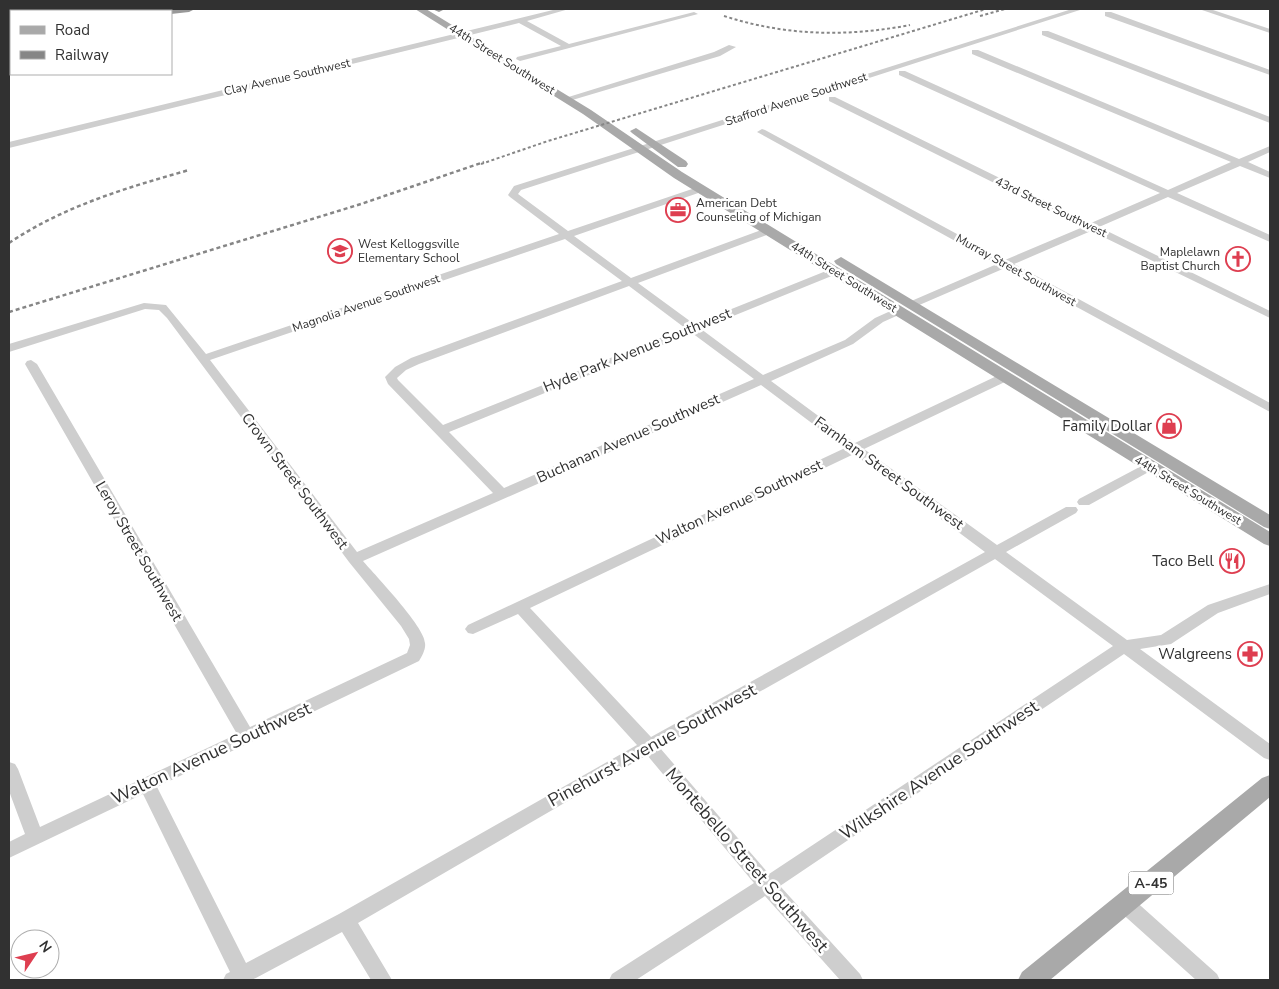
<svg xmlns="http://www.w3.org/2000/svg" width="1279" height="989" font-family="'Nunito Sans',sans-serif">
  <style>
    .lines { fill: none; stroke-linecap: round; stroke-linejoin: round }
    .minor { fill: #cecece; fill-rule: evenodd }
    .major { fill: #a9a9a9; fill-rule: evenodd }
    .highway { fill: #989898; fill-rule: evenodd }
    .rail-far1 { stroke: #868686; stroke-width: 2; stroke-dasharray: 3 2.5; stroke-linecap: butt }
    .rail { stroke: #868686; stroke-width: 2.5; stroke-dasharray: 4 3; stroke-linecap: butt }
    .labels { text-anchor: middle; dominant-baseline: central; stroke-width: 5; stroke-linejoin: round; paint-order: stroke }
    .far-street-label { font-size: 12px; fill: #313131; stroke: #fff }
    .far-poi-label { font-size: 12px; fill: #313131; stroke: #fff; text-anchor: start }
    .shield { fill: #fff; stroke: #6f6f6f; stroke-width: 1 }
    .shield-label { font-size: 14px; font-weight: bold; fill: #313131 }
    .street-label { font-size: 15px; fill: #313131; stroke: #fff }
    .poi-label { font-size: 15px; fill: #313131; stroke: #fff; text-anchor: end }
    .near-street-label { font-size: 18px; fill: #313131; stroke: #fff }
  </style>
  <rect width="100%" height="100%" fill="#fff"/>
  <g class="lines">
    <path class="minor" d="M557,9H569L527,21L569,44L694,12L698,14L520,61L516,59L517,57L561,46L519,23L9,148V142Z
      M1072,9H1083L521,190L518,194L568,231L698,187H704V191L574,236L631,278L764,229H772L773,231L772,233L638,283L694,324L831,269H839L840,271L839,273L701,329L763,375L845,340L875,318L895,309H903L905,311L903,313L883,322L853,344L771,381L855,443L1001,374H1009L1011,377L1009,380L864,449L997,545L1066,507H1076L1078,510L1076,513L1006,552L1127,640L1161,635L1208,605L1270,584V594L1218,613L1171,644L1140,649L1270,744V760L1264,758L1124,654L780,886L860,974L863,980H840L765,896L636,980H609L612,974L754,883L647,755L358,923L392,980H371L342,932L252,980H223L226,974L230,972L143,794L9,858V842L25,834L9,791V762L15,764L18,769L40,827L237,734L25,364L27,361L31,360L37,364L250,727L407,653L410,645L409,639L401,626L349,562L167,318L159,310L145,309L9,352V344L144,303L166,305L206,354L559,234L510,197L508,195L514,186ZM565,239L622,281L411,358L395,367L385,377L388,384L493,493L357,552L210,360ZM629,286L685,328L443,425L398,380L397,378L406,370L419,364ZM692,333L754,379L504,488L449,432ZM761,385L845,448L468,625L465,629L468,633L473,634L518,614L637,745L339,914L246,963L157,787L419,661C422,656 426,649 425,643C425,627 375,575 363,561ZM854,454L985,552L651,737L530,608ZM995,559L1113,646L769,874L660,748Z
      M1199,9H1210L1270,29V33Z
      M1105,12H1111L1270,70V75L1105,16Z
      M1042,31H1048L1270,117V123L1042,35Z
      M729,45L736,47L720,56L569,101L562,99L714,52Z
      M972,50H978L1239,159L1270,146V152L1248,162L1270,172V178L1240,166L1177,193L1270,235V242L1168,197L1099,227L1270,311V318L1091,231L1014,264L1270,403V412L1005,268L917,306H909L907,304L909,302L997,264L757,132L762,129L765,130L1005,260L1083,227L829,101V97H835L1091,223L1160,193L899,75V71H905L1168,190L1231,162L972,54Z
      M1149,462L1154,463L1156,466L1154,469L1089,505H1079L1077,502L1079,499Z
      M1125,896L1132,898L1217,974L1220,980H1196L1118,910L1115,904L1118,898Z"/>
    <path class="major" d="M415,9H426L591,110L682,172L1270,532V546L1264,544L674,178L583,114Z
      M636,128L686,161L688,164L686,167H678L632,133L630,131Z
      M841,257L1270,515V529L1264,527L836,264L834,261Z
      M1270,775V797L1050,980H1018L1022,972L1262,778Z"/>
    <path class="highway" d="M103,9H133L131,11H101Z
      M137,9H195L189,12L171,14V11H135Z
      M432,9H445L439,12Z
      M9,20H11V27L9,28Z"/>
    <path class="rail-far1" d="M724,16C786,36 847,37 910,25
      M980,16L1005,9
      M481,164L548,141L986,9"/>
    <path class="rail" d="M9,243C64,206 126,188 189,170
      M9,312L361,204L484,162"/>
  </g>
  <defs>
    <symbol id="office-ring" viewBox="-11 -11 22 22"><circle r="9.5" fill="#fff" stroke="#de3e50" stroke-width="1.5"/><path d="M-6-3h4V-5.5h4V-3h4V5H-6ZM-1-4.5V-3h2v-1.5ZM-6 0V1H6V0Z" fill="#de3e50"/></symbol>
    <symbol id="school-ring" viewBox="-11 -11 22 22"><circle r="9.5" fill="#fff" stroke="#de3e50" stroke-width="1.5"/><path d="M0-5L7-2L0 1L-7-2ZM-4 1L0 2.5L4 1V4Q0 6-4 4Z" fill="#de3e50"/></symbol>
    <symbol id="church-ring" viewBox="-11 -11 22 22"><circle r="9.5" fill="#fff" stroke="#de3e50" stroke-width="1.5"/><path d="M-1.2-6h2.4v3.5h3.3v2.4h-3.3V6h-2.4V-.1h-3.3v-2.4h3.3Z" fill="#de3e50"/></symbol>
    <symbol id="shop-ring" viewBox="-11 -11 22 22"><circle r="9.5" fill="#fff" stroke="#de3e50" stroke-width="1.5"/><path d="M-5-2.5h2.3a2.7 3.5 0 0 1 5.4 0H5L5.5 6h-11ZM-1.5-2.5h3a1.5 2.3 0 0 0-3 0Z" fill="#de3e50"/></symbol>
    <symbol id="restaurant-ring" viewBox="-11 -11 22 22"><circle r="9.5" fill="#fff" stroke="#de3e50" stroke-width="1.5"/><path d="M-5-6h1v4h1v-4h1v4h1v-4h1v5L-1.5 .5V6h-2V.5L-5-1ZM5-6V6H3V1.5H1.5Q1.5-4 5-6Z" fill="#de3e50"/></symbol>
    <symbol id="pharmacy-ring" viewBox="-11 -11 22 22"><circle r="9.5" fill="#fff" stroke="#de3e50" stroke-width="1.5"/><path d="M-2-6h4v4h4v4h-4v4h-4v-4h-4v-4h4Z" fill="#de3e50"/></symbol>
  </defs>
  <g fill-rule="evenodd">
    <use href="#office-ring" x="664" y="196" width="28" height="28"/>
    <use href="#school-ring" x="326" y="237" width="28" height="28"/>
    <use href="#church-ring" x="1224" y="245" width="28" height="28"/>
    <use href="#shop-ring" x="1155" y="412" width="28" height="28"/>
    <use href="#restaurant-ring" x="1218" y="547" width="28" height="28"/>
    <use href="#pharmacy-ring" x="1236" y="640" width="28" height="28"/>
  </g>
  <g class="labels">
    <g class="far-street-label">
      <text transform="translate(502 59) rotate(32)">44th Street Southwest</text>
      <text transform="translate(287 77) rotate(-13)">Clay Avenue Southwest</text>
      <text transform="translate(796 99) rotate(-18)">Stafford Avenue Southwest</text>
      <text transform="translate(1051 207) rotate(26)">43rd Street Southwest</text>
      <text transform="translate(1016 270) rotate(29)">Murray Street Southwest</text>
      <text transform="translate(844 277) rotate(32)">44th Street Southwest</text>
      <text transform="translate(366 303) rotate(-19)">Magnolia Avenue Southwest</text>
      <text transform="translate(1188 490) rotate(31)">44th Street Southwest</text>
    </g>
    <g class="far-poi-label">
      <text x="696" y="203">American Debt<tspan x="696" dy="14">Counseling of Michigan</tspan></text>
      <text x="358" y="244">West Kelloggsville<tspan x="358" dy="14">Elementary School</tspan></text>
      <text x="1220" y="252" text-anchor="end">Maplelawn<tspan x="1220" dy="14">Baptist Church</tspan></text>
    </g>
    <rect class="shield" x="1128.5" y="871.5" width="45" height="23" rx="4"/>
    <g class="shield-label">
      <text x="1151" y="883">A-45</text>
    </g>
    <g class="street-label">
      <text transform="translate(637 350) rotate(-22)">Hyde Park Avenue Southwest</text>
      <text transform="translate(628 438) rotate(-24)">Buchanan Avenue Southwest</text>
      <text transform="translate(889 473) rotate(36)">Farnham Street Southwest</text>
      <text transform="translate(295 481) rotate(53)">Crown Street Southwest</text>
      <text transform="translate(739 502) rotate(-25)">Walton Avenue Southwest</text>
      <text transform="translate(139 551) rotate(60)">Leroy Street Southwest</text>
    </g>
    <g class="poi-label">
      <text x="1152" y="426">Family Dollar</text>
      <text x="1214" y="561">Taco Bell</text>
      <text x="1232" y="654">Walgreens</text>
    </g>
    <g class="near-street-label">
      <text transform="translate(652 745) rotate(-29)">Pinehurst Avenue Southwest</text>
      <text transform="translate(211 753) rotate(-25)">Walton Avenue Southwest</text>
      <text transform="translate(939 770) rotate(-34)">Wilkshire Avenue Southwest</text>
      <text transform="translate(747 860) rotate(49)">Montebello Street Southwest</text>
    </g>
  </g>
  <rect width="1279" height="989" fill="none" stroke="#313131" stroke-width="20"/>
  <rect x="10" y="10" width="162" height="65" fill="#ffffff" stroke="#adadad"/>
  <rect x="20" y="26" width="25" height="8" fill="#a9a9a9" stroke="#adadad"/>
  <text x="55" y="35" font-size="15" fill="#313131">Road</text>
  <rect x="20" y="51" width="25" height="8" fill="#868686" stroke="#adadad"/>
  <text x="55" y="60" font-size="15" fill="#313131">Railway</text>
  <g transform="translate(35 954) rotate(55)"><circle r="24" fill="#ffffff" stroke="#adadad"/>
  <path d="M0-4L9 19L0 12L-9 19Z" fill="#de3e50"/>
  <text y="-8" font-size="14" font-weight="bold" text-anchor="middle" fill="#313131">N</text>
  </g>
</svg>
